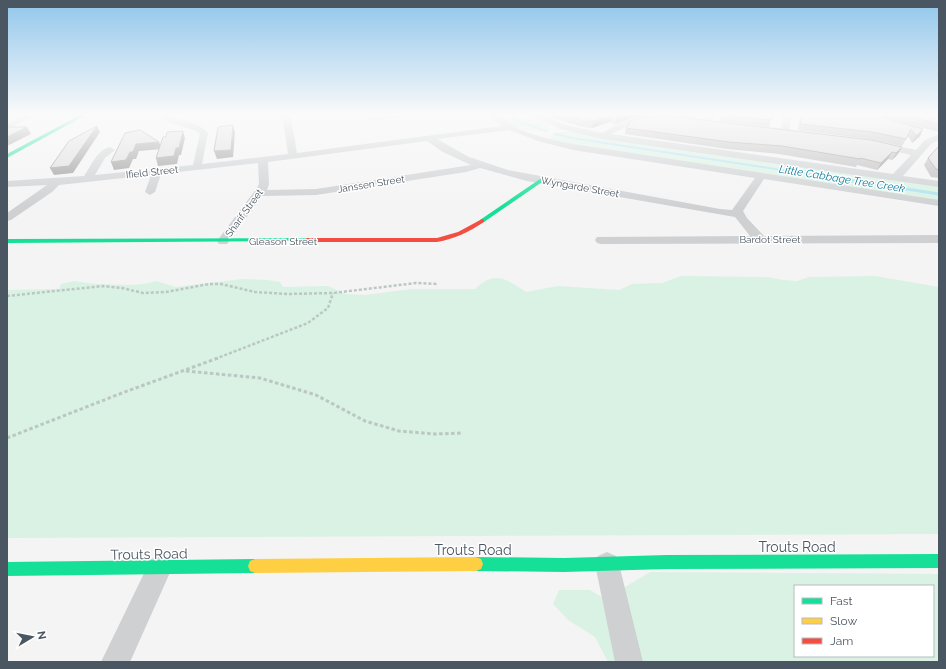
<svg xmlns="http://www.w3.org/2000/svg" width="946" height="669" font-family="Raleway,sans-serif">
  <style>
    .green { fill: #d9f2e3; fill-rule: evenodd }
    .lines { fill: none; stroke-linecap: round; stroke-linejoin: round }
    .stream-far1 { stroke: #aee2f0; stroke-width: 2 }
    .stream { stroke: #aee2f0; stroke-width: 3 }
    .path-far1 { stroke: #bcc7c4; stroke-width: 2.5; stroke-dasharray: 3 2; stroke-linecap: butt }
    .path { stroke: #bcc7c4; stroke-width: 3; stroke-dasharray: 3.5 2.5; stroke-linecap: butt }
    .street { fill: #ced0d2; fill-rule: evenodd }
    .fast { fill: #16e098; fill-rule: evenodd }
    .slow { fill: #ffcf43; fill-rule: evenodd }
    .jam { fill: #f24e42; fill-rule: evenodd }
    .wall { fill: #bebebf }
    .shaded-wall { fill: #9b9b9b }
    .building { fill: #ddddde; stroke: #9b9b9b }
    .labels { text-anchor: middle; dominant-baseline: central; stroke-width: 3; stroke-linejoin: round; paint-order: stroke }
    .far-street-label { font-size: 10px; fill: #4a5661; stroke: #fff }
    .far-water-label { font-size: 11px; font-style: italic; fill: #0c7c9b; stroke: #fff }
    .near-street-label { font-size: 14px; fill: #4a5661; stroke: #fff }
  </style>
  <rect width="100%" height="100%" fill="#f4f4f4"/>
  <path class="green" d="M496,114H528L550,125L551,129C532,135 511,128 496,114Z
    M559,132H571L939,186V201L566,144L549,140L548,137Z
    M681,276L768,277L783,280L797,281L809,277L875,276L939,287V534L7,538V290L59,289L61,284L74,281L95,284L127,285L144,284L156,281L176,287L242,279L268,280L280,282L283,287L328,286L346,294L365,295L411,289H475C495,270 506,279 526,292L558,286L619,290L632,284L662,283Z
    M650,572L939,574V662H608L595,637L568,620L553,604L559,590H590L605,599ZM795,586H933V656H795Z"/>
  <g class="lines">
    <path class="stream-far1" d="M508,114L513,119L546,131
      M555,134L572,138L821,176"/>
    <path class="stream" d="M815,175L939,194"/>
    <path class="path-far1" d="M7,296L103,286L122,288L143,293L166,292L209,284H221L255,292L288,294L333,293L416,283L437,284
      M215,359L308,323L328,308L333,293"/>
    <path class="path" d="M186,371L260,378L316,395L365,421L399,431L435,434L463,433
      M7,438L122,393L218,358"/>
    <path class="street" d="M27,114H38L7,129V124Z
      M161,114H169L172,117C183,121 200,123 208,133L202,164L288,154L283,120L277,114H286L291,119L297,153L502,126L487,114C501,114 511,126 524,131C540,137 556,141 573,144L939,200V206L764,179L743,211L747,218L764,236L939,235V243L601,244L597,243L595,240L597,237L750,236L735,217L527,181L480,168L466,172L316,195L262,196L227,244H219L217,241L257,188L259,184L258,163L161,174L155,192L150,195L145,192L151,175L59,185L52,192L11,220L7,221V213L47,185L7,187V181L84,176C91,166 97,150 110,147L115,150L105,158L95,175L193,165L200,134L196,131L166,121L162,119ZM509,130L538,141L573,150L755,178L732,210L720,209L508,170L469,157L437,139ZM427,141L443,152L471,165L316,189L267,190L269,184L268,162Z
      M387,114H411L407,116L370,121L366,119L370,117Z
      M529,114H540L566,125L602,133L617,124L629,120L644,117H654V121L634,123L611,134L893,174L911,155L876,147L875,145L876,143L879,142L916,150L925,140L939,134V140L931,144L903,176L939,181V187L603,139L560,129Z
      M707,114H715L712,123L708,125L704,123Z
      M783,114H791L789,133L785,136L781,133Z
      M607,552L616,556L619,564L643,662H615L595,564L598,556Z
      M160,556L169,559L172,568L130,662H101L151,559Z"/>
    <path class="fast" d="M82,114H88L7,158V154Z
      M540,179L545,180L484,222H480V220Z
      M307,238L309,239V241L7,243V239Z
      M939,554V568L667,569L564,572L476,571L471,569L469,564L471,559L476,557L564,558L667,555Z
      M255,559L260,561L262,566L260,571L255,573L7,576V562Z"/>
    <path class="slow" d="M476,557L481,559L483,564L481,569L476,571L255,573L250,571L248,566L250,561L255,559Z"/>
    <path class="jam" d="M482,219L484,220V222C469,232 454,239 437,242H307L304,240L307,238H437L458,232Z"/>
  </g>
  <path class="wall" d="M546,114H697L694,119L668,116H650L633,118L615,124L610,122L592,128L583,127L556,119Z
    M722,114H774V115H773L769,127L720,121Z
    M802,114H939V132L884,118L923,129L920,136L912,143L908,136L902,146L868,139L798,130L799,121Z
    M629,121L902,147L898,154L892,160L888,159L877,170L857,165L856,167L779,154L727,149L625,134L626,128L629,125Z
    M939,146V178L931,177L924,165L928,158Z"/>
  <path class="shaded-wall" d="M625,114H650V116L633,118L615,124L617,117Z
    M881,114H886L884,118L879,121Z
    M611,116L610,122L592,128L593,121Z
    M233,125L235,132L233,157L217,159L214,151Z
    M97,126L100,132L73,173L54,175L50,168Z
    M27,127L31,134L7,146V137Z
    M923,129L920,136L912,143L916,136Z
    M183,131L185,138L181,155H179L177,164L158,166L156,158L176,148Z
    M159,142L162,149L139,151L136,159H133L129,168L114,170L111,162L130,152L136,144Z
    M902,147L898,154L892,160L896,153Z
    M892,152L888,159L877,170L881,163Z"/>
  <path class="building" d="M563,114H625L617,117L611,116L593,121H584Z
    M722,114H773L771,120L722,115Z
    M802,114H882L884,118L923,129L916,136L911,129L906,139L872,132L800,124Z
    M900,114H939V124Z
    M669,116L871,140L902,147L896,153L892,152L881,163L860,158V159L782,146L729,142L626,128L631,121H629L647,117Z
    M233,125L231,150L214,151L218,127Z
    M97,126L69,166L50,168L69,141Z
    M7,127H27L7,137Z
    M140,130L159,142L136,144L133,152H130L126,160L111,162L125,133Z
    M183,131L179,148H176L174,156L156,158L163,137H166L167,132Z
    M939,146V170L936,169L928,158Z"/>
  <linearGradient id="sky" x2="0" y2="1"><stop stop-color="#91c6eb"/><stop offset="0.55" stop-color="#fafafa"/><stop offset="1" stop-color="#fafafa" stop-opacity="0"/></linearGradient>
  <rect width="946" height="208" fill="url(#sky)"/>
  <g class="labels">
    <g class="far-street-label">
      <text transform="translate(152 172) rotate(-6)">Ifield Street</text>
      <text transform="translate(371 184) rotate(-9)">Janssen Street</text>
      <text transform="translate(580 187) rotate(10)">Wyngarde Street</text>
      <text transform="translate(244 213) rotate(-54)">Sharif Street</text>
      <text x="770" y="239">Bardot Street</text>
      <text x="283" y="241">Gleason Street</text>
    </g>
    <g class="far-water-label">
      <text transform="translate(842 179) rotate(9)">Little Cabbage Tree Creek</text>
    </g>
    <g class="near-street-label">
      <text x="797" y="547">Trouts Road</text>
      <text x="473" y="550">Trouts Road</text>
      <text transform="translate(149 554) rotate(-1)">Trouts Road</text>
    </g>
  </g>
  <rect width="946" height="669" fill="none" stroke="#4a5661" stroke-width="16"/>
  <rect x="794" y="585" width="140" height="72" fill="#ffffff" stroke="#b7bbc0"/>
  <rect x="802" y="598" width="20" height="6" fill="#16e098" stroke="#b7bbc0"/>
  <text x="830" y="605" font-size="12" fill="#4a5661">Fast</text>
  <rect x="802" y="618" width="20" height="6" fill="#ffcf43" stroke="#b7bbc0"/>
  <text x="830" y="625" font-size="12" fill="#4a5661">Slow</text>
  <rect x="802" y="638" width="20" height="6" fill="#f24e42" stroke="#b7bbc0"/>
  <text x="830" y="645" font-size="12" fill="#4a5661">Jam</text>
  <g transform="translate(32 637) rotate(80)" stroke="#ffffff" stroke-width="3" paint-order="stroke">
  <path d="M0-3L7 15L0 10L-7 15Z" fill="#4a5661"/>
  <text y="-6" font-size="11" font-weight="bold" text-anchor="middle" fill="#4a5661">N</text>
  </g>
</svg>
